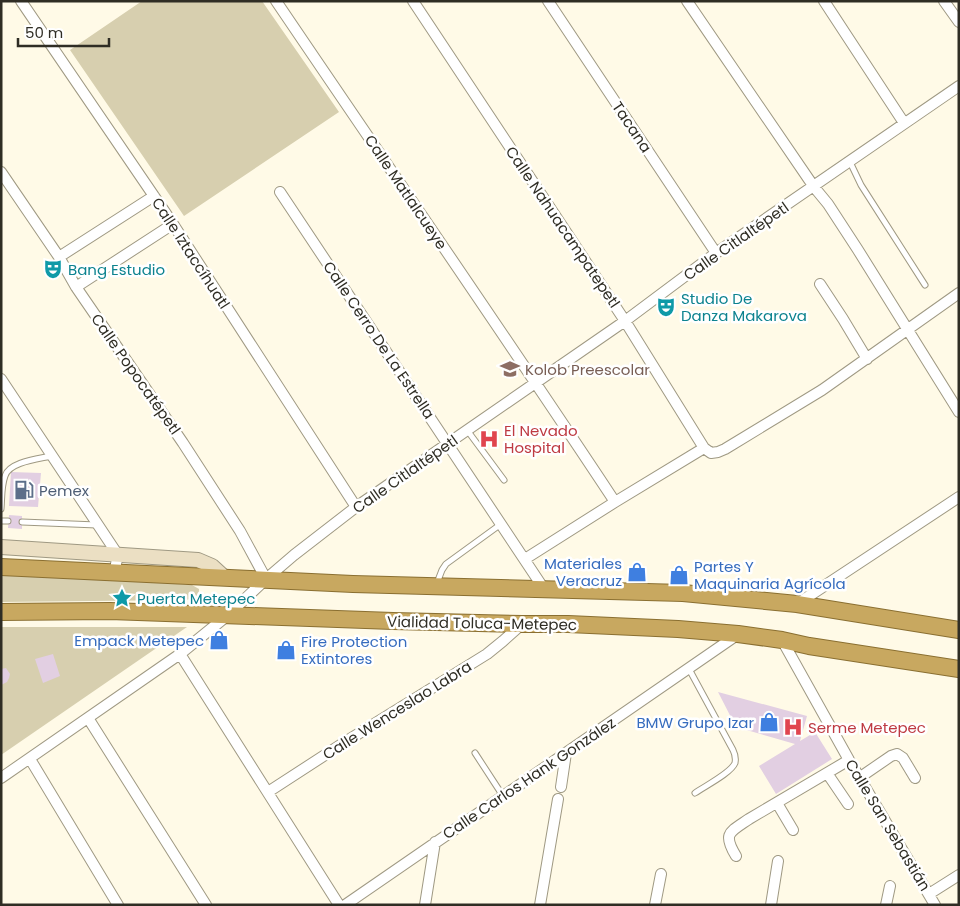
<svg xmlns="http://www.w3.org/2000/svg" width="960" height="906" font-family="Poppins,sans-serif">
  <style>
    .green { fill: #d7cfaf }
    .building { fill: #e2cfe2 }
    .lines { fill: none; stroke-linecap: round; stroke-linejoin: round }
    .service-casing { stroke: #9f9983; stroke-width: 7 }
    .minor-casing { stroke: #9f9983; stroke-width: 12 }
    .secondary-casing { stroke: #9f9983; stroke-width: 16 }
    .trunk-casing { stroke: #8a6f31; stroke-width: 18 }
    .service { stroke: #fff; stroke-width: 5 }
    .minor { stroke: #fff; stroke-width: 10 }
    .secondary { stroke: #ebdfc3; stroke-width: 14 }
    .trunk { stroke: #c8a860; stroke-width: 16 }
    .labels { text-anchor: middle; dominant-baseline: central; stroke-width: 5; stroke-linejoin: round; paint-order: stroke }
    .street-label { font-size: 15px; fill: #2f2d24; stroke: #fff }
    .culture-label { font-size: 15px; fill: #0d838f; stroke: #fff; text-anchor: start }
    .education-label { font-size: 15px; fill: #785e54; stroke: #fff; text-anchor: start }
    .health-label { font-size: 15px; fill: #be3a42; stroke: #fff; text-anchor: start }
    .service-label { font-size: 15px; fill: #4e5e75; stroke: #fff; text-anchor: start }
    .shop-label { font-size: 15px; fill: #366cbe; stroke: #fff; text-anchor: end }
  </style>
  <rect width="100%" height="100%" fill="#fffae7"/>
  <path class="green" d="M142,1H262L339,112L184,216L70,50Z
    M1,572L87,577L192,585L199,589V597L186,600L1,602Z
    M1,627H187L1,755Z"/>
  <path class="building" d="M11,472L41,473L38,507L9,506Z
    M9,515L22,516V529L8,528Z
    M53,654L60,676L43,683L35,659Z
    M6,668L10,674L9,678L7,682L1,685V669Z
    M718,692L807,716L800,741L815,732L832,759L776,794L759,766L795,744L736,727Z"/>
  <g class="lines">
    <defs>
      <path id="service" d="M850,162L861,185L925,285
        M467,430L504,480
        M1,509C2,498 1,487 5,476C9,462 38,459 51,456
        M1,521H8
        M22,522L97,525
        M437,583L442,570L446,564L501,524
        M689,669L733,750C735,754 736,758 735,763C731,773 705,786 695,793
        M475,753L503,796"/>
      <path id="minor" d="M21,1L173,224L356,507
        M276,1C389,168 504,334 615,502
        M413,1L625,321L704,448L711,453L718,452L725,449L822,390L959,293
        M548,1L716,253
        M687,1L814,187L828,204L858,250L959,412
        M824,1L904,123
        M944,1L959,22
        M1,172L59,257L76,287L183,443L240,531L266,579
        M280,192L544,589
        M59,257L154,196
        M820,284L843,319L867,359
        M76,287L173,224
        M1,379L118,555L114,573
        M525,559L615,502L704,448
        M797,604L959,497
        M782,640L849,760L935,905
        M180,654L339,905
        M88,718L206,905
        M30,759L118,905
        M827,773L848,804
        M1,778L180,654L228,615L266,579L294,555L356,507L625,321L716,253L959,86
        M859,778L891,756L897,754L903,758L915,778
        M561,787L566,753
        M268,792L345,742L487,654L503,641L522,624
        M777,803L793,830
        M736,856C722,833 730,832 749,819L849,760
        M929,894L959,875
        M345,905L737,635
        M425,905L435,842
        M540,905L558,799
        M655,905L661,874
        M771,905L778,861
        M886,905L890,886"/>
      <path id="secondary" d="M1,547L198,560L212,566L224,577"/>
      <path id="trunk" d="M1,567L353,584L683,593L797,604L959,630
        M1,612L110,611L393,621L522,624H568L678,629L738,634L782,640L809,646L959,669"/>
    </defs>
    <use href="#service" class="service-casing"/>
    <use href="#minor" class="minor-casing"/>
    <use href="#secondary" class="secondary-casing"/>
    <use href="#trunk" class="trunk-casing"/>
    <use href="#service" class="service"/>
    <use href="#minor" class="minor"/>
    <use href="#secondary" class="secondary"/>
    <use href="#trunk" class="trunk"/>
  </g>
  <defs>
    <symbol id="theatre-bare" viewBox="-9 -9 18 18"><path d="M-5-5.5Q0-4 5-5.5V0Q5 5 0 6Q-5 5-5 0ZM-3.3-2.5H-1v1.5H-3.3ZM1-2.5H3.3v1.5H1ZM-2.8 1Q0 5.5 2.8 1Z" fill="#0f9aa8" stroke="#fff" stroke-width="2.5" paint-order="stroke"/></symbol>
    <symbol id="school-bare" viewBox="-9 -9 18 18"><path d="M0-5L7-2L0 1L-7-2ZM-4 1L0 2.5L4 1V4Q0 6-4 4Z" fill="#8d6e63" stroke="#fff" stroke-width="2.5" paint-order="stroke"/></symbol>
    <symbol id="hospital-bare" viewBox="-9 -9 18 18"><path d="M-5-5h3v3.5h4V-5h3V5h-3V1.5h-4V5h-3Z" fill="#e0444e" stroke="#fff" stroke-width="2.5" paint-order="stroke"/></symbol>
    <symbol id="fuel-bare" viewBox="-9 -9 18 18"><path d="M-5.5-6h7V0h2V4h1.3V-2.5L3-4.5l.8-.8L6-3V5H2.5V1h-1V6h-7ZM-4.2-4.7v3.2H.2V-4.7Z" fill="#5c6f8a" stroke="#fff" stroke-width="2.5" paint-order="stroke"/></symbol>
    <symbol id="shop-bare" viewBox="-9 -9 18 18"><path d="M-5-2.5h2.3a2.7 3.5 0 0 1 5.4 0H5L5.5 6h-11ZM-1.5-2.5h3a1.5 2.3 0 0 0-3 0Z" fill="#3f7fe0" stroke="#fff" stroke-width="2.5" paint-order="stroke"/></symbol>
    <symbol id="sight-bare" viewBox="-9 -9 18 18"><path d="M0-6L1.8-2.2L6-1.7L2.9 1.2L3.7 5.4L0 3.3L-3.7 5.4L-2.9 1.2L-6-1.7L-1.8-2.2Z" fill="#0f9aa8" stroke="#fff" stroke-width="2.5" paint-order="stroke"/></symbol>
  </defs>
  <g fill-rule="evenodd">
    <use href="#theatre-bare" x="39" y="255" width="28" height="28"/>
    <use href="#theatre-bare" x="652" y="293" width="28" height="28"/>
    <use href="#school-bare" x="496" y="355" width="28" height="28"/>
    <use href="#hospital-bare" x="475" y="425" width="28" height="28"/>
    <use href="#fuel-bare" x="10" y="476" width="28" height="28"/>
    <use href="#shop-bare" x="623" y="558" width="28" height="28"/>
    <use href="#shop-bare" x="665" y="561" width="28" height="28"/>
    <use href="#sight-bare" x="108" y="584" width="28" height="28"/>
    <use href="#shop-bare" x="205" y="626" width="28" height="28"/>
    <use href="#shop-bare" x="272" y="636" width="28" height="28"/>
    <use href="#shop-bare" x="755" y="708" width="28" height="28"/>
    <use href="#hospital-bare" x="779" y="713" width="28" height="28"/>
  </g>
  <g class="labels">
    <g class="street-label">
      <text transform="translate(632 127) rotate(56)">Tacana</text>
      <text transform="translate(406 192) rotate(56)">Calle Matlalcueye</text>
      <text transform="translate(563 227) rotate(56)">Calle Nahuacampatepetl</text>
      <text transform="translate(736 241) rotate(-35)">Calle Citlaltépetl</text>
      <text transform="translate(191 253) rotate(57)">Calle Iztaccíhuatl</text>
      <text transform="translate(379 340) rotate(56)">Calle Cerro De La Estrella</text>
      <text transform="translate(136 374) rotate(55)">Calle Popocatépetl</text>
      <text transform="translate(405 474) rotate(-35)">Calle Citlaltépetl</text>
      <text transform="translate(482 623) rotate(1)">Vialidad Toluca-Metepec</text>
      <text transform="translate(397 710) rotate(-32)">Calle Wenceslao Labra</text>
      <text transform="translate(529 778) rotate(-34)">Calle Carlos Hank González</text>
      <text transform="translate(888 825) rotate(59)">Calle San Sebastián</text>
    </g>
    <g class="culture-label">
      <text x="68" y="269">Bang Estudio</text>
      <text x="681" y="298">Studio De<tspan x="681" dy="17">Danza Makarova</tspan></text>
      <text x="137" y="598">Puerta Metepec</text>
    </g>
    <g class="education-label">
      <text x="525" y="369">Kolob Preescolar</text>
    </g>
    <g class="health-label">
      <text x="504" y="430">El Nevado<tspan x="504" dy="17">Hospital</tspan></text>
      <text x="808" y="727">Serme Metepec</text>
    </g>
    <g class="service-label">
      <text x="39" y="490">Pemex</text>
    </g>
    <g class="shop-label">
      <text x="622" y="563">Materiales<tspan x="622" dy="17">Veracruz</tspan></text>
      <text x="694" y="566" text-anchor="start">Partes Y<tspan x="694" dy="17">Maquinaria Agrícola</tspan></text>
      <text x="204" y="640">Empack Metepec</text>
      <text x="301" y="641" text-anchor="start">Fire Protection<tspan x="301" dy="17">Extintores</tspan></text>
      <text x="754" y="722">BMW Grupo Izar</text>
    </g>
  </g>
  <rect width="960" height="906" fill="none" stroke="#2f2d24" stroke-width="5"/>
  <path d="M18 38v8h91v-8" fill="none" stroke="#2f2d24" stroke-width="2.5"/>
  <text x="25" y="38" font-size="15" fill="#2f2d24" stroke="#ffffff" stroke-width="4" paint-order="stroke">50 m</text>
</svg>
